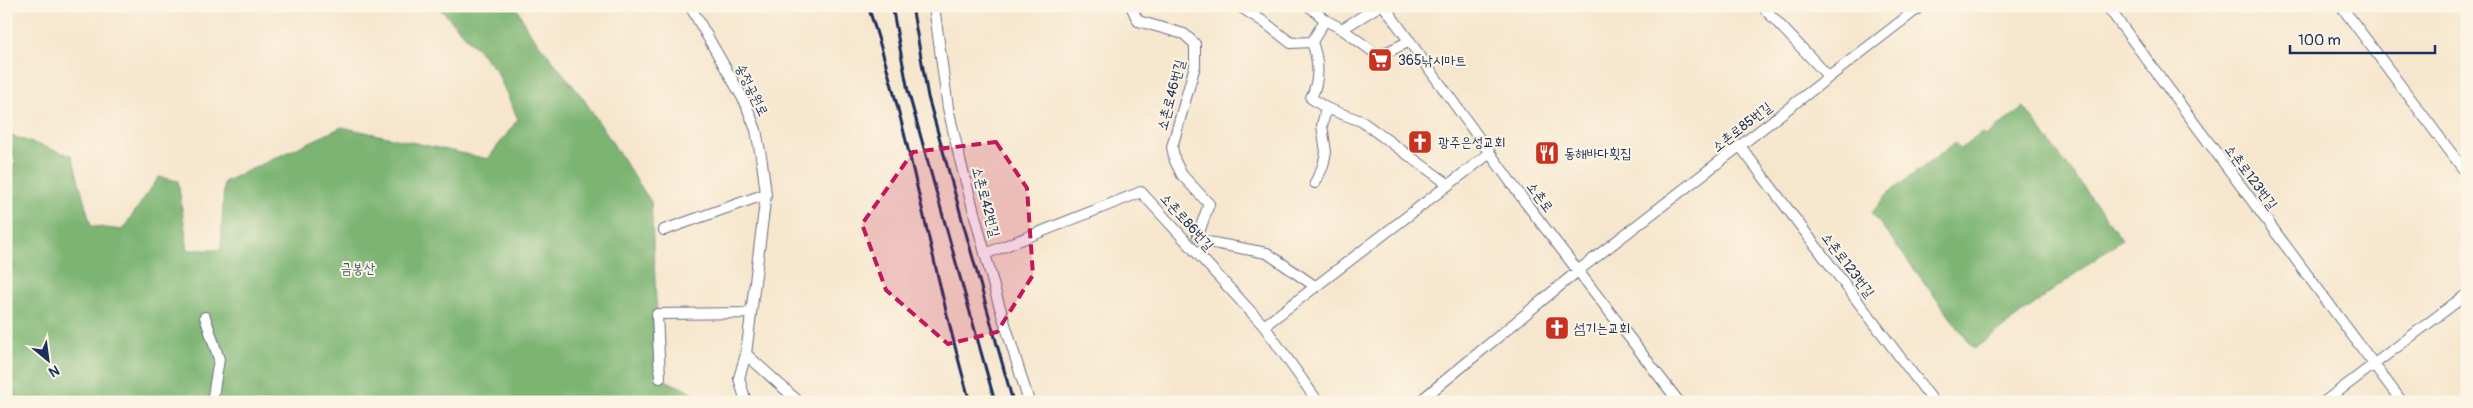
<svg xmlns="http://www.w3.org/2000/svg" width="2473" height="408" font-family="Pangolin,'Poor Story',sans-serif">
  <style>
    .forest { fill: #7bb472; stroke: #4b7268 }
    .lines { fill: none; stroke-linecap: round; stroke-linejoin: round }
    .minor-casing { stroke: #686f85; stroke-width: 12 }
    .minor { stroke: #fff; stroke-width: 10 }
    .rail { stroke: #1b2f5e; stroke-width: 3 }
    .marked { fill: #c2185b; fill-opacity: 0.2; stroke: #c2185b; stroke-width: 4; stroke-dasharray: 10 6; stroke-linejoin: round }
    .labels { text-anchor: middle; dominant-baseline: central; stroke-width: 4; stroke-linejoin: round; paint-order: stroke }
    .poi-label { font-size: 14px; fill: #1b2f5e; stroke: #fcf5e5; text-anchor: start }
    .street-label { font-size: 14px; fill: #1b2f5e; stroke: #fcf5e5 }
    .park-label { font-size: 14px; fill: #3b5868; stroke: #fcf5e5 }
  </style>
  <rect width="100%" height="100%" fill="#fcf5e5"/>
  <filter id="ink" filterUnits="userSpaceOnUse"><feTurbulence type="fractalNoise" baseFrequency=".02" numOctaves="2"/><feDisplacementMap in="SourceGraphic" scale="10" xChannelSelector="R" yChannelSelector="G"/><feConvolveMatrix kernelMatrix="1 2 1 2 8 2 1 2 1" color-interpolation-filters="sRGB"/></filter>
  <filter id="wash" filterUnits="userSpaceOnUse"><feTurbulence type="fractalNoise" baseFrequency=".0096" numOctaves="4" result="noise"/><feDisplacementMap in="SourceGraphic" scale="20" xChannelSelector="R" yChannelSelector="G"/><feGaussianBlur stdDeviation="1.12" result="paint"/><feColorMatrix in="noise" values="0 0 0 0 0 0 0 0 0 0 0 0 0 0 0 0 0 1.4 0 .05"/><feComposite in="paint" operator="in"/></filter>
  <g filter="url(#wash)">
    <rect width="100%" height="100%" fill="#f6e6cd"/>
    <path class="forest" d="M438,6H516L527,29L583,98L651,202L660,378L714,402H6V181L16,160L6,155V134L72,156L91,226L122,230L159,177L178,181L188,250H221L224,182L342,127L488,159L518,119L496,70Z
      M2024,107L2122,239L1974,349L1872,213L1887,194L1955,143L1960,149L1982,133L1985,136Z"/>
  </g>
  <g filter="url(#ink)">
    <g class="lines">
      <defs>
        <path id="minor" d="M690,6L745,102L756,130L762,162L766,194L746,354L799,402
          M934,6L948,108L960,160L997,298L1029,402
          M1131,6L1138,21L1184,34L1195,44V66L1172,147L1175,161L1182,175L1209,204L1198,235L1203,241L1267,253L1316,287
          M1239,6L1264,22L1291,43L1312,42C1319,62 1320,79 1311,98L1326,108L1361,121L1448,184
          M1309,6L1325,20
          M1384,6L1525,202L1679,402
          M1762,6L1829,77
          M2107,6L2402,402
          M2341,6L2467,174
          M1342,29L1379,56L1410,41
          M1312,42L1325,20L1342,29L1379,6
          M1740,146L1934,402
          M1315,183L1323,166L1326,152L1322,126L1326,108
          M664,230L766,194
          M985,254L1141,192L1264,326L1318,402
          M205,317L219,359L212,402
          M1264,326L1490,153
          M746,354L739,378L746,402
          M660,378L657,314L751,313
          M1419,402L1579,270L1921,6
          M2324,402L2467,294"/>
      </defs>
      <use href="#minor" class="minor-casing"/>
      <use href="#minor" class="minor"/>
      <path class="rail" d="M868,6C911,135 932,271 970,402
        M892,6L908,91L995,402
        M912,6L928,97L1013,402"/>
    </g>
  </g>
  <path class="marked" d="M996,142L1027,188L1033,275L997,332L948,344L886,290L862,224L913,152Z"/>
  <defs>
    <symbol id="supermarket-square" viewBox="-11 -11 22 22"><rect x="-9" y="-9" width="18" height="18" rx="4" fill="#c8321e" stroke="#fcf5e5"/><path d="M-6-5.5h2.5l.6 2H6L4.5 2H-2.5L-4.4-4H-6ZM-1.5 3.2a1.3 1.3 0 1 0 .1 0ZM3 3.2a1.3 1.3 0 1 0 .1 0Z" fill="#fff"/></symbol>
    <symbol id="church-square" viewBox="-11 -11 22 22"><rect x="-9" y="-9" width="18" height="18" rx="4" fill="#c8321e" stroke="#fcf5e5"/><path d="M-1.2-6h2.4v3.5h3.3v2.4h-3.3V6h-2.4V-.1h-3.3v-2.4h3.3Z" fill="#fff"/></symbol>
    <symbol id="restaurant-square" viewBox="-11 -11 22 22"><rect x="-9" y="-9" width="18" height="18" rx="4" fill="#c8321e" stroke="#fcf5e5"/><path d="M-5-6h1v4h1v-4h1v4h1v-4h1v5L-1.5 .5V6h-2V.5L-5-1ZM5-6V6H3V1.5H1.5Q1.5-4 5-6Z" fill="#fff"/></symbol>
  </defs>
  <g fill-rule="evenodd">
    <use href="#supermarket-square" x="1366" y="46" width="28" height="28"/>
    <use href="#church-square" x="1406" y="128" width="28" height="28"/>
    <use href="#restaurant-square" x="1533" y="139" width="28" height="28"/>
    <use href="#church-square" x="1543" y="314" width="28" height="28"/>
  </g>
  <g class="labels">
    <g class="poi-label">
      <text x="1398" y="60">365낚시마트</text>
      <text x="1438" y="142">광주은성교회</text>
      <text x="1564" y="153">동해바다횟집</text>
      <text x="1574" y="328">섬기는교회</text>
    </g>
    <g class="street-label">
      <text transform="translate(752 90) rotate(64)">송정공원로</text>
      <text transform="translate(1171 95) rotate(-75)">소촌로46번길</text>
      <text transform="translate(1742 127) rotate(-38)">소촌로85번길</text>
      <text transform="translate(2251 177) rotate(53)">소촌로123번길</text>
      <text transform="translate(1540 197) rotate(53)">소촌로</text>
      <text transform="translate(986 202) rotate(75)">소촌로42번길</text>
      <text transform="translate(1187 222) rotate(48)">소촌로86번길</text>
      <text transform="translate(1848 265) rotate(53)">소촌로123번길</text>
    </g>
    <g class="park-label">
      <text x="358" y="268">금봉산</text>
    </g>
  </g>
  <rect width="2473" height="408" fill="none" stroke="#fcf5e5" stroke-width="25"/>
  <g transform="translate(48 360) rotate(151)" stroke="#fcf5e5" stroke-width="4" paint-order="stroke">
  <path d="M0-4L9 19L0 12L-9 19Z" fill="#1b2f5e"/>
  <text y="-8" font-size="14" font-weight="bold" text-anchor="middle" fill="#1b2f5e">N</text>
  </g>
  <path d="M2290 45v8h145v-8" fill="none" stroke="#1b2f5e" stroke-width="2.5"/>
  <text x="2298" y="45" font-size="15" fill="#1b2f5e" stroke="#fcf5e5" stroke-width="4" paint-order="stroke">100 m</text>
</svg>
